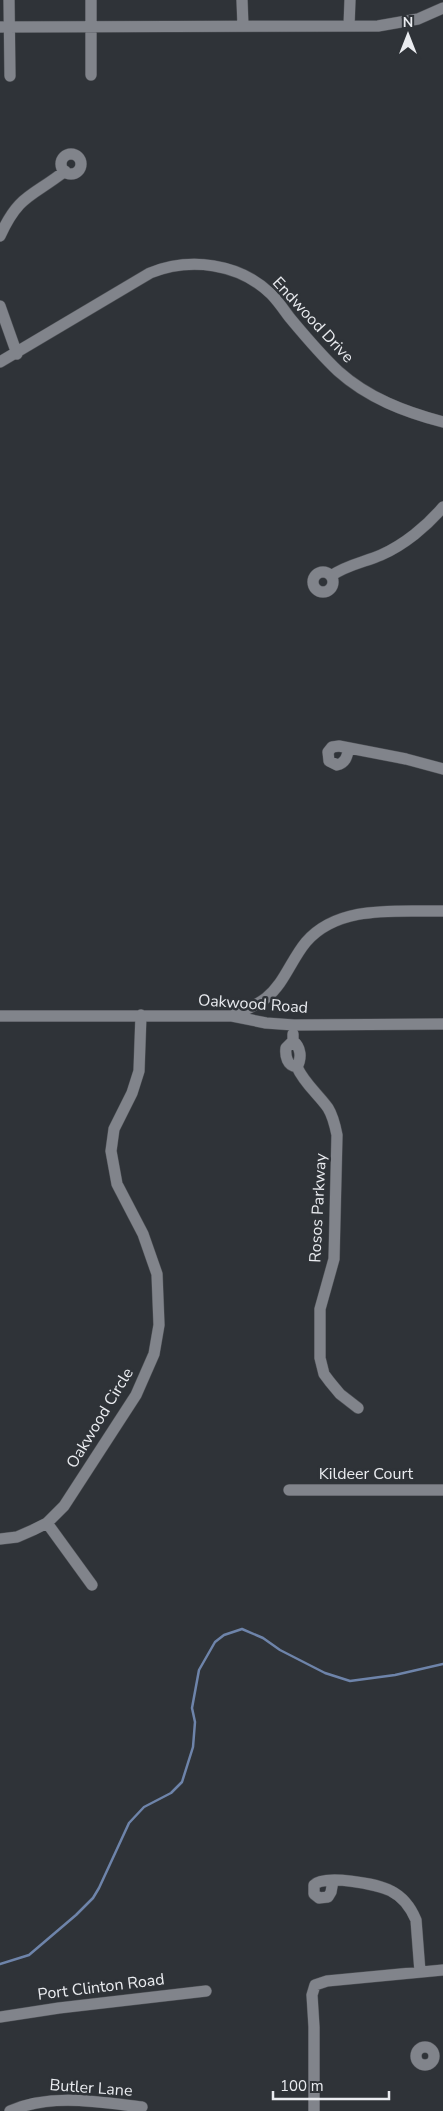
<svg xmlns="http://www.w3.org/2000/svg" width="443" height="2111" font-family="'Nunito Sans',sans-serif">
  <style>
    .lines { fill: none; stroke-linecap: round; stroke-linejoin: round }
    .stream { stroke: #6e84aa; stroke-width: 2.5 }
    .minor-casing { stroke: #4e5156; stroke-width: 12 }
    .minor { stroke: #81848b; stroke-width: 11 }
    .labels { text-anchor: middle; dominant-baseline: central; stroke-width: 5; stroke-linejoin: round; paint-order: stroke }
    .street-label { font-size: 16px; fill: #eaecf0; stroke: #2f3338 }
  </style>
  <rect width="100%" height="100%" fill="#2f3338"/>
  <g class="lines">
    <path class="stream" d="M0,1964L29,1955L76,1915L93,1898L99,1888L129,1823L144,1807L171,1793L182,1782L193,1747L195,1722L192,1708L199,1670L215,1642L224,1635L242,1629L263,1638L280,1650L325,1673L350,1681L395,1675L443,1664"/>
    <defs>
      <path id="minor" d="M9,0L10,76
        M91,0V75
        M242,0L243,26
        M349,26L350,0
        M0,27L378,26L418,19L443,8
        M61 164a10 10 0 1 1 20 0a10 10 0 1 1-20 0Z
        M0,236C19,194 32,197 65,171
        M0,306L17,354
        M0,362L150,273C190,257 239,263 271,294C278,301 284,310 290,318C305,336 321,355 338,371C368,398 405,412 443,422
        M313 582a10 10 0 1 1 20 0a10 10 0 1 1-20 0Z
        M331,576C346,565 365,562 381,555C404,545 427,526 443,507
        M349,748C347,756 346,763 337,765L329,761L328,752L332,747L339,746L406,759L443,769
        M0,1016H232L266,1023L294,1025L443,1024
        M232,1016C242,1011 256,1006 266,998C284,984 291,960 306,942C339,904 397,912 443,911
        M293,1034V1041C301,1047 302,1058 297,1067
        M293,1041L286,1048C285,1056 287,1066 297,1067C304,1083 318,1094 328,1108C333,1116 335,1125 337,1135L334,1259L320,1309V1358L324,1374L330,1382L340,1394L358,1408
        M289,1490H443
        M47,1523L92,1585
        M0,1539L17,1537L33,1530L47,1523L64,1506L136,1395L154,1354L159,1325L157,1274L143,1234L117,1184L111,1151L114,1129L132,1093L139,1071L141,1015
        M333,1881L331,1892L328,1897L319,1898L314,1894V1885C324,1874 378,1884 391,1891C403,1897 411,1908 416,1920L420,1972
        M0,2017L59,2008L206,1991
        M416 2056a9 9 0 1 1 18 0a9 9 0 1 1-18 0Z
        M10,2111C51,2093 99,2102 142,2107
        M314,2111V2027L312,1995L315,1985L327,1981L443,1970"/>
    </defs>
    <use href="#minor" class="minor-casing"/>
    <use href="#minor" class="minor"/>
  </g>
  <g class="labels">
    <g class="street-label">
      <text transform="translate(313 320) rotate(47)">Endwood Drive</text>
      <text transform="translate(253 1004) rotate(4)">Oakwood Road</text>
      <text transform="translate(318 1208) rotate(-87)">Rosos Parkway</text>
      <text transform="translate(100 1418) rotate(-59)">Oakwood Circle</text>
      <text x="366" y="1474">Kildeer Court</text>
      <text transform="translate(101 1987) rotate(-7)">Port Clinton Road</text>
      <text transform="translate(91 2088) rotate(4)">Butler Lane</text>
    </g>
  </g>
  <g transform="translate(408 35)" stroke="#2f3338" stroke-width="4" paint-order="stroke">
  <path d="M0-4L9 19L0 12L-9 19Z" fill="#eaecf0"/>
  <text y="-8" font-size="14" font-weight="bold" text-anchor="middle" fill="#eaecf0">N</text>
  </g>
  <path d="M273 2091v8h116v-8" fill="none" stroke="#eaecf0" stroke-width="2.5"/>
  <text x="280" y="2091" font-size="15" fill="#eaecf0" stroke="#2f3338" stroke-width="4" paint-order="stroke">100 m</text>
</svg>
